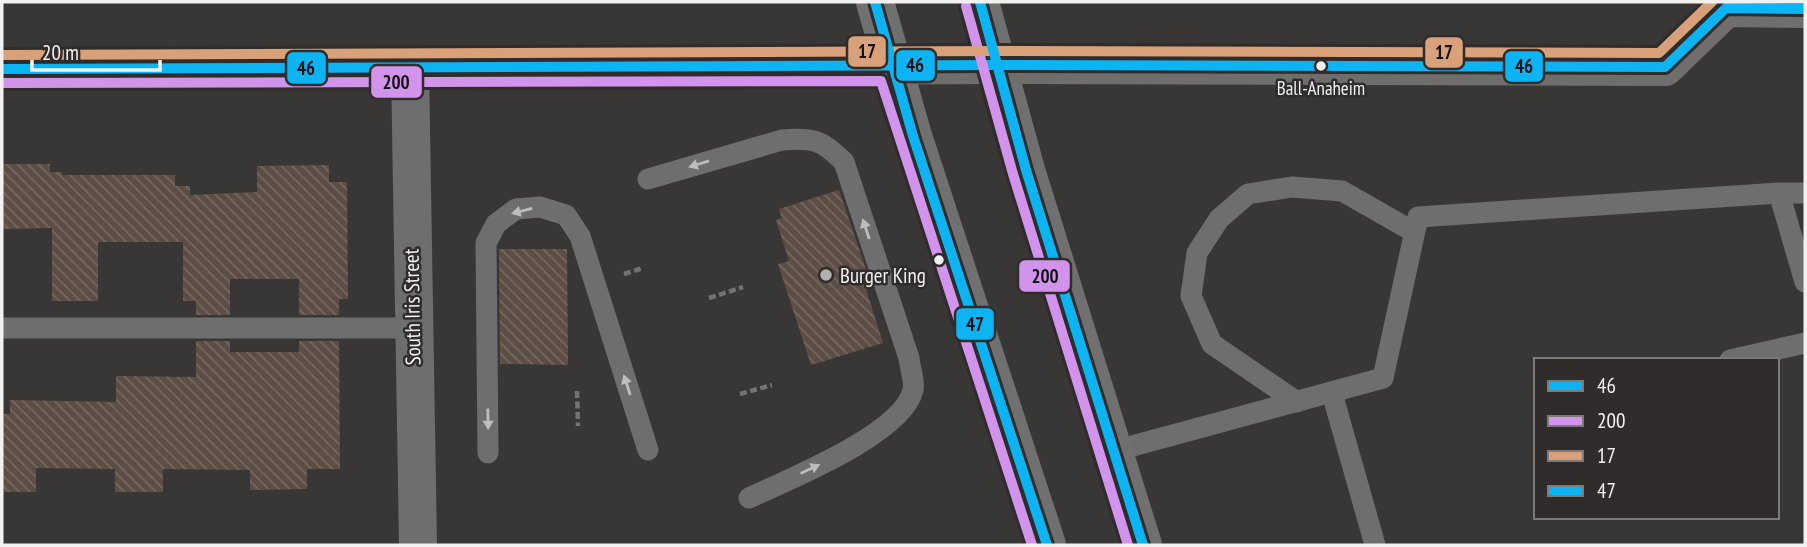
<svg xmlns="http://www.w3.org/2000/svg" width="1807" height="547" font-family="'PT Sans Narrow',sans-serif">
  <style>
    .building { fill: url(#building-back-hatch) }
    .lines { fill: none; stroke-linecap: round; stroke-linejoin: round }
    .path { stroke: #747373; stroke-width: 4.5; stroke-dasharray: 7 3.5; stroke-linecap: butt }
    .lane { stroke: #6e6e6e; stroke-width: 21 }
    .street { stroke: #6e6e6e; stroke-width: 38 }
    .secondary { stroke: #717070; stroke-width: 38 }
    .primary { stroke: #6f6e6d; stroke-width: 38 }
    .bus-1-casing { stroke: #2f2c2b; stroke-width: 16 }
    .bus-2-casing { stroke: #2f2c2b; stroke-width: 16 }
    .bus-3-casing { stroke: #2f2c2b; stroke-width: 16 }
    .bus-4-casing { stroke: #2f2c2b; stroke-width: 16 }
    .bus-1 { stroke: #0db4f3; stroke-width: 10 }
    .bus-2 { stroke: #d193ec; stroke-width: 10 }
    .bus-3 { stroke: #d9a179; stroke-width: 10 }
    .bus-4 { stroke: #0db4f3; stroke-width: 10 }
    .oneway { fill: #bebdbc }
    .bus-dot { fill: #f3f1f0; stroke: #2f2c2b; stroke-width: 2.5 }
    .poi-dot { fill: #b2b0af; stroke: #2f2c2b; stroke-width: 2.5 }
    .labels { text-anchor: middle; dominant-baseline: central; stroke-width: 5; stroke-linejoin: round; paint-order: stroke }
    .bus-label { font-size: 19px; fill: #f3f1f0; stroke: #2f2c2b }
    .poi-label { font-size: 21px; fill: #f3f1f0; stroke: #2f2c2b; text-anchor: start }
    .street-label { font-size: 21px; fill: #f3f1f0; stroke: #2f2c2b }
    .line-badge { stroke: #2f2c2b; stroke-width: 2.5 }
    .pale-badge-label { font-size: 19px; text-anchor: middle; font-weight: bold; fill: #111 }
  </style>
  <defs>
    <pattern id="building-back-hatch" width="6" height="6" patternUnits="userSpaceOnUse" patternTransform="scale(1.75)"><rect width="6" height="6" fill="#5d4e45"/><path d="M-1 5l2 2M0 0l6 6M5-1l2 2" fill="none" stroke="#756860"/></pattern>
  </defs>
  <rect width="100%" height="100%" fill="#383736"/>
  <path class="building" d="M2,164H50V172H62V175H175V186H190V195L257,192V166L329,165V182H347L348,299H339V315H299V279H230V315H196V301H183V242H98V301H52V228L2,229Z
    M839,190L872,287L866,289L883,343L811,365L778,264L789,261L776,220L782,218L779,209Z
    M499,249H567L568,365L500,364Z
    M196,341H230V352H299V341H339L340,469H307V489L250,490V470L163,469V492H115V469L36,468V492H2V414H10V400L116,402V376L196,377Z"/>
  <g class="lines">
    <path class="path" d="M624,274L643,268
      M709,298L743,287
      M577,391L578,426
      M740,394L772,385"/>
    <path class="lane" d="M648,179L782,140C813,137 822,140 844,162L909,358C910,368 915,381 913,390C903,434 787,480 749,498
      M1779,193H1805
      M2,328H412
      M1730,360L1805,343
      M1332,393L1375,545
      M1297,402L1212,344L1191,296L1197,253L1219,219L1248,194L1292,187L1342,191L1414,232
      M1114,451L1383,378L1418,217L1779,193L1805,282
      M488,453L486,243L496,224L516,209L540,207L566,215L580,236L648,450"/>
    <path class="street" d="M410,68L418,545"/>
    <path class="secondary" d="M875,2L913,136L1047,545
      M980,2L1026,170L1143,545"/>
    <path class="primary" d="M1719,2L1726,8L1805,9
      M2,69L997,65L1665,67L1726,8"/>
    <defs>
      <path id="bus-1" d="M2,69L997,65L1665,67L1726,8L1805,9"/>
      <path id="bus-2" d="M966,6L1013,174L1128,545
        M2,83L881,81L1032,545"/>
      <path id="bus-3" d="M2,55L997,51L1659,53L1712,2"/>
      <path id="bus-4" d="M875,2L913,136L1047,545
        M980,2L1026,170L1143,545"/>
    </defs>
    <use href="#bus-1" class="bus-1-casing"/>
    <use href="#bus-2" class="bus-2-casing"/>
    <use href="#bus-3" class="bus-3-casing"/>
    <use href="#bus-4" class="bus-4-casing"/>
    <use href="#bus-1" class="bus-1"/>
    <use href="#bus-2" class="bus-2"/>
    <use href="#bus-3" class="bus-3"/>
    <use href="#bus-4" class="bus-4"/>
  </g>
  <defs><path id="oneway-solid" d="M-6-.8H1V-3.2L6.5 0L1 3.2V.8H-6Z" transform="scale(1.75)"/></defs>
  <g class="oneway">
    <use href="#oneway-solid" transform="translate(699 164) rotate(163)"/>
    <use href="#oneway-solid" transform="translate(522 211) rotate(166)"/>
    <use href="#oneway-solid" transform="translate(866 229) rotate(-108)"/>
    <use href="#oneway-solid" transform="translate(627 385) rotate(-108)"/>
    <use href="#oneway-solid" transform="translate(488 419) rotate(89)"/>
    <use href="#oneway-solid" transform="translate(810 469) rotate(-25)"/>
  </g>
  <g class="bus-dot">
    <circle cx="1321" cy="66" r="6"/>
    <circle cx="939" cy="260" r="6"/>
  </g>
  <circle class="poi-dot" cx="826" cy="275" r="7"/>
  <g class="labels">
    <g class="bus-label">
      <text x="1321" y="88">Ball-Anaheim</text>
    </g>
    <g class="poi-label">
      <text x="840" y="275">Burger King</text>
    </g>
    <g class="street-label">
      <text transform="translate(412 307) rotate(-91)">South Iris Street</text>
    </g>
  </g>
  <g class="line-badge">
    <rect x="847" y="35" width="40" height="33" rx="7" fill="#d9a179"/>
    <rect x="1424" y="36" width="40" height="33" rx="7" fill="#d9a179"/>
    <rect x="895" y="49" width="41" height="33" rx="7" fill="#0db4f3"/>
    <rect x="1504" y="50" width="40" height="33" rx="7" fill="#0db4f3"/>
    <rect x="286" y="51" width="41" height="34" rx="7" fill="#0db4f3"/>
    <rect x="370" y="65" width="53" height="34" rx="7" fill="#d193ec"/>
    <rect x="1018" y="259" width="53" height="34" rx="7" fill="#d193ec"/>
    <rect x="955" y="307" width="40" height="34" rx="7" fill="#0db4f3"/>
  </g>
  <g class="pale-badge-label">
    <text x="867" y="58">17</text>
    <text x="1444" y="59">17</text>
    <text x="915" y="72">46</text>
    <text x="1524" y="73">46</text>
    <text x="306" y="75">46</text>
    <text x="396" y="89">200</text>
    <text x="1045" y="283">200</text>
    <text x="975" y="331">47</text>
  </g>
  <rect width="1807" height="547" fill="none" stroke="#f3f1f0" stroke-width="7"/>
  <rect x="1534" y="358" width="245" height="161" fill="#2f2c2b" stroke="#7d7b7a" stroke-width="2"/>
  <rect x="1548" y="381" width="35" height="10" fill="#0db4f3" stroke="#7d7b7a" stroke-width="2"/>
  <text x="1597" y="393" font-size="21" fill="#f3f1f0">46</text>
  <rect x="1548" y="416" width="35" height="10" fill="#d193ec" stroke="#7d7b7a" stroke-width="2"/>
  <text x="1597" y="428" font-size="21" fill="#f3f1f0">200</text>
  <rect x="1548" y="451" width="35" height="10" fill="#d9a179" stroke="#7d7b7a" stroke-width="2"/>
  <text x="1597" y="463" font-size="21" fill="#f3f1f0">17</text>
  <rect x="1548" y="486" width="35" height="10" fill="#0db4f3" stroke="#7d7b7a" stroke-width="2"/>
  <text x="1597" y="498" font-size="21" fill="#f3f1f0">47</text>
  <path d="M32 60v10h128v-10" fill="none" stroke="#f3f1f0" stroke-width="3.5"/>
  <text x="42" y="60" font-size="21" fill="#f3f1f0" stroke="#2f2c2b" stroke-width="5" paint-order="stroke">20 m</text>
</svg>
